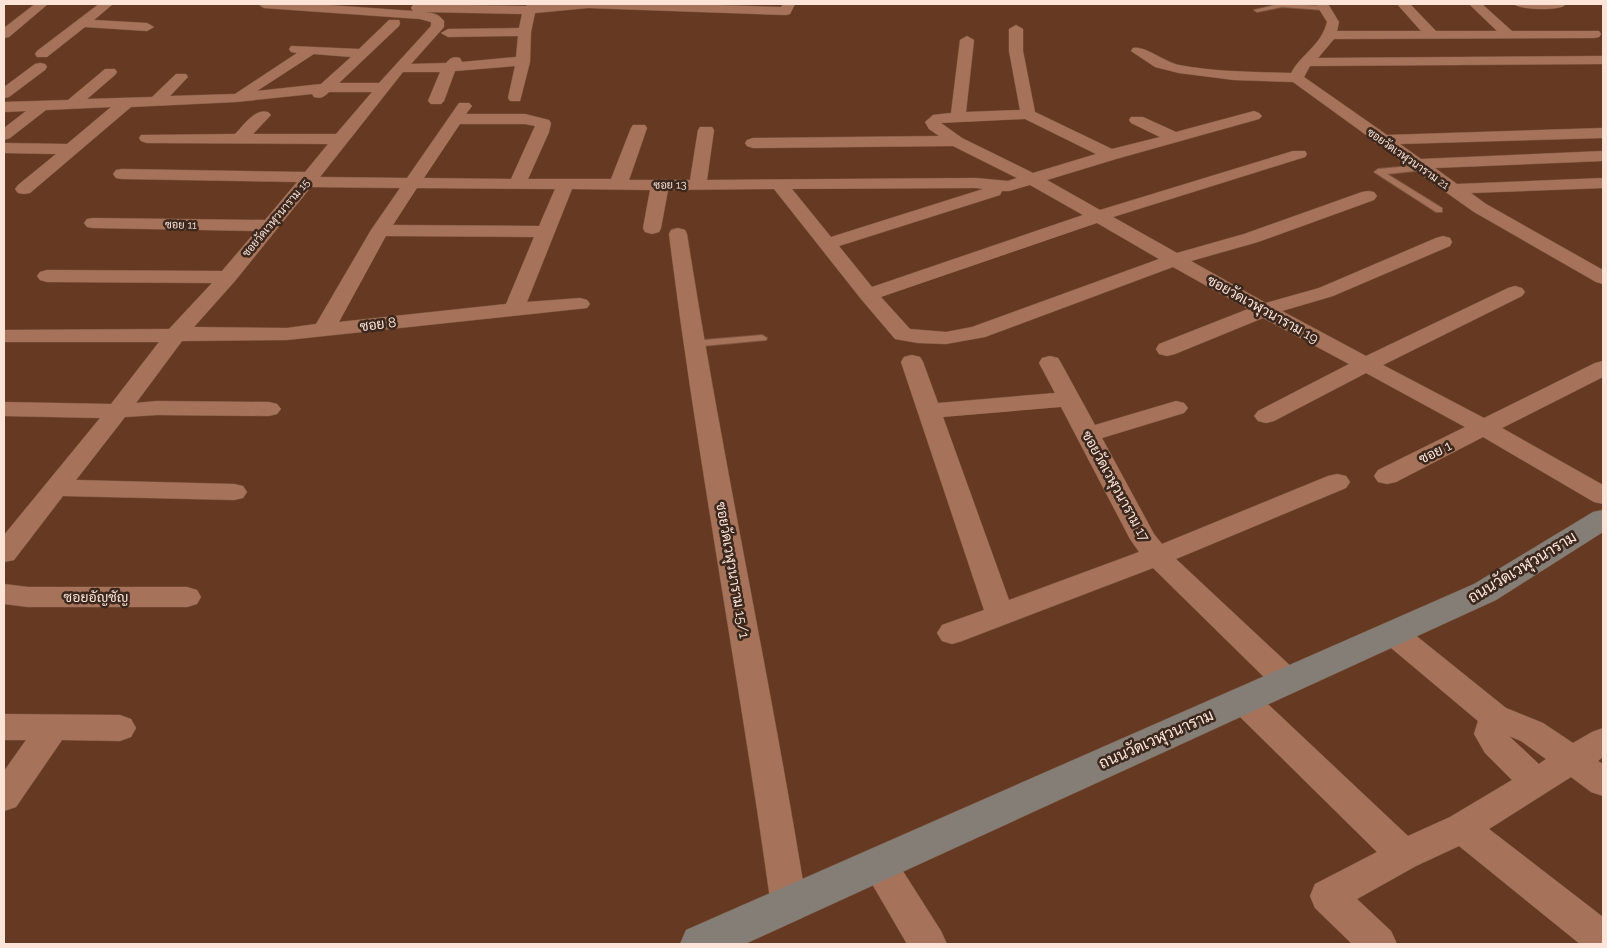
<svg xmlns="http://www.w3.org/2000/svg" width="1607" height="948" font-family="Raleway,Sarabun,sans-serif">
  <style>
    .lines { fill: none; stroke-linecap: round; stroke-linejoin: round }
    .lane-casing { stroke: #7b5641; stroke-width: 2 }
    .street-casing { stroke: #7b5641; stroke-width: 1 }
    .secondary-casing { stroke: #7b5641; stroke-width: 1 }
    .lane { fill: #a6735a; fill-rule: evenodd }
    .street { fill: #a6735a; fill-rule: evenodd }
    .secondary { fill: #857e77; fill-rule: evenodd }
    .labels { text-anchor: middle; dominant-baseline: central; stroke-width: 5; stroke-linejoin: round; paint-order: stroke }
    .far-street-label { font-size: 11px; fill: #fce4d9; stroke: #3c271d }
    .street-label { font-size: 14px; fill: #fce4d9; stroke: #3c271d }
    .near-street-label { font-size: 16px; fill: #fce4d9; stroke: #3c271d }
  </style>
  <rect width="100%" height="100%" fill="#663922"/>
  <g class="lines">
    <defs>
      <path id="lane" d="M1279,4L1324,6L1327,8L1324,10L1282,7L1257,12L1254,10Z
        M1421,165L1424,166V170L1387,174L1442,208V212H1436L1374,172L1378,169Z
        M762,335L767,338L766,340L692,347L687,344L692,341Z"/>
      <path id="street" d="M35,4H48L9,37L4,38V28Z
        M99,4H113L94,20L147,23L154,27L147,31L85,27L47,57H37L35,54L37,51Z
        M258,4H314L413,11L411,8L413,5L417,4L526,6L528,4H688L781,7L783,4H795L790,14L786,15L588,8L535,13L531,32L530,62L520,101H510L508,98L515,66L455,71L444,101L441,104H431L428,101L440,72H403L320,177L407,178L459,103H469L472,106L466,114H525L549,120L551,123L549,132L528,179H611L631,128L633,125H645L647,128L629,180H690L698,130L700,127H712L714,130L707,180L976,178L1008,181L1017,178L953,146L753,148L747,146L745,143L747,140L753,138L939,136L929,129L925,122L933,115L951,113L960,40L967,36L974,40L966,112L1020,110L1009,51V29L1016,25L1023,29V51L1035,112L1112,149L1160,137L1131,123L1129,120L1131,117H1143L1176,132L1254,111L1259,113L1262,116L1259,119L1116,159L1047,180L1100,210L1293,151H1305L1307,154L1305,157L1113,217L1177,253L1244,234L1362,192L1368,191L1374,192L1377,196L1374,200L1258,242L1191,261L1266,303L1319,288L1436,238L1443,236L1450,238L1452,242L1450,246L1333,296L1282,311L1366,356L1508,288L1515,286L1522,288L1525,292L1522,296L1383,365L1484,418L1595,363L1603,361V377L1502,428L1603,485V504L1594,502L1483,437L1396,482L1387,484L1378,482L1374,476L1378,470L1465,427L1366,373L1274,421L1266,423L1258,421L1254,416L1258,411L1349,364L1263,318L1175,354L1167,356L1159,354L1156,349L1159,344L1248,309L1173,267L985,337L946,344L918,343L895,339L861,299L774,189L668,190L661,228L659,232L652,234L645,232L643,228L650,190L572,189L527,302L580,298L587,300L590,304L587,308L287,340L182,341L136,403L157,401L269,402L277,404L281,409L277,414L269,416L157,415L125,417L76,480L234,484L243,486L247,492L243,498L234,500L63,496L14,560L4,562V535L100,418L4,416V402L111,404L159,342H4V330L169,329L212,283L47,282L40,280L37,276L40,272L47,270L222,271L256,231L93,228L87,227L84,223L87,219L93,218L265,220L297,182L122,179L116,178L113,174L116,170L122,169L305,172L328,144L147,143L141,141L139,138L141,135L235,134C244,125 255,108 268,112L271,115L253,134H336L372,92H329C324,97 321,99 314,97L312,94L236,102L131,107L30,193L24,194L18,193L15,189L18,185L56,154L4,153V143L67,144L111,107L46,110L10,138L4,140V128L26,111L4,112V102L68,100L105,69H115L117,72L115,75L87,99L152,97L176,74H186L188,77L170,96L235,94L297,53L291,52L289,49L291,46L359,49L389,20H399L400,23L399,26L339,83H379L431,26V22L420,19L264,8ZM425,12L522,14L519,28L448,29L441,33L448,37L518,36L516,57L462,62L460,58C453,56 450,58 446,63L411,64L444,27V21C439,14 433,13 425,12ZM314,54L351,57L321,84L257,91ZM1025,119L1096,154L1033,173L962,138L941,123ZM460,124H525L535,126L511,179L424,178ZM1030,185L1083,215L872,287L839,246L1000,195L1002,191H1009ZM311,187L400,188L371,230L316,324L287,328L194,327L235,281ZM417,188L555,189L539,226L393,225ZM976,188L983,189L831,237L792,189ZM1097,223L1159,259L972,327L946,332L910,329L881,297ZM386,236L534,237L506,304L339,322Z
        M1316,4H1328L1339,22L1337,31H1421L1397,4H1410L1436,31H1497L1469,4H1482L1512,31H1599L1601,34L1599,37L1594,38L1334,39L1318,58L1603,56V64L1310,66L1304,77L1387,135L1603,128V138L1400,144L1421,159L1603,151V161L1435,168L1457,184L1603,178V188L1471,193L1486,204L1603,270V284L1596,282L1474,212L1413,169L1409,168L1380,144L1375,143L1373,140L1293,82L1234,80L1179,73L1155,67L1131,51L1133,48C1144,45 1165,62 1179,65C1216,72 1253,72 1291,73C1302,53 1321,46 1327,22Z
        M1514,4H1564L1565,5C1560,11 1519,10 1514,4Z
        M40,63L45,64L47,67L45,70L9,97L4,98V87L35,64Z
        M678,228L685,230L687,234C722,459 771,681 807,906L802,918L789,923L776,918L771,906C740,681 697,459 669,234L671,230Z
        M912,355L920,357L923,362L938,403L1055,393L1039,363L1042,358L1050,356L1058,358L1061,363L1095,425L1176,401L1184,403L1188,408L1184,413L1102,438L1154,534L1162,544L1328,476L1337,474L1346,476L1350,482L1346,488L1176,559L1297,672L1301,680L1297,688L1286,692L1275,688L1153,568L962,641L952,644L942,641L937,633L942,625L984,610L901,362L904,357ZM1061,407L1130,539L1139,552L1009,600L943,417Z
        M4,584L28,587H187L197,590L201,597L197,604L187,607H28L4,604Z
        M1394,623L1404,626L1506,708L1543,723L1573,743L1592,732L1603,728V757L1598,761L1603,764V796L1591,792L1571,777L1489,829L1603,917V944H1580L1459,846L1416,866L1357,899L1391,931L1397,944H1352L1315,908L1310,896L1315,884L1377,852L1232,709L1227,700L1232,691L1243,688L1254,691L1408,836L1450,817L1512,780L1485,753L1474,734L1478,721L1384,642L1379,634L1384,626ZM1509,736L1521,741L1546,759L1539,764Z
        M4,714L120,715L131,719L136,728L131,737L120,741L62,740L16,807L4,811V771L26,740H4Z
        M879,849L892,854L941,931L947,944H907L861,865L866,854Z"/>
      <path id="secondary" d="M1603,510V532L1496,600L745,944H680L686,930L1474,584L1593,512Z"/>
    </defs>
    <use href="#lane" class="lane-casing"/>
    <use href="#street" class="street-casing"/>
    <use href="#secondary" class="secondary-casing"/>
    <use href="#lane" class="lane"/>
    <use href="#street" class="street"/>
    <use href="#secondary" class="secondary"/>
  </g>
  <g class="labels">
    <g class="far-street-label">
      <text transform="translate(1408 159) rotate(35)">ซอยวัดเวฬุวนาราม 21</text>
      <text transform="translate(670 185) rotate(-1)">ซอย 13</text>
      <text transform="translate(276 218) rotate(-50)">ซอยวัดเวฬุวนาราม 15</text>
      <text transform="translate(181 225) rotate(1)">ซอย 11</text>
    </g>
    <g class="street-label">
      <text transform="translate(1263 309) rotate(29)">ซอยวัดเวฬุวนาราม 19</text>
      <text transform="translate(378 324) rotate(-7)">ซอย 8</text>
      <text transform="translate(1435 452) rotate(-26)">ซอย 1</text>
      <text transform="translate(1116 486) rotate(61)">ซอยวัดเวฬุวนาราม 17</text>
      <text transform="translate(733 570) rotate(80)">ซอยวัดเวฬุวนาราม 15/1</text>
      <text x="96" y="597">ซอยอัญชัญ</text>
    </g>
    <g class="near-street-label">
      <text transform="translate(1522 567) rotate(-31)">ถนนวัดเวฬุวนาราม</text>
      <text transform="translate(1156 739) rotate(-24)">ถนนวัดเวฬุวนาราม</text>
    </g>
  </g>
  <rect width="1607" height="948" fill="none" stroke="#fce4d9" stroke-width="10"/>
</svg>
